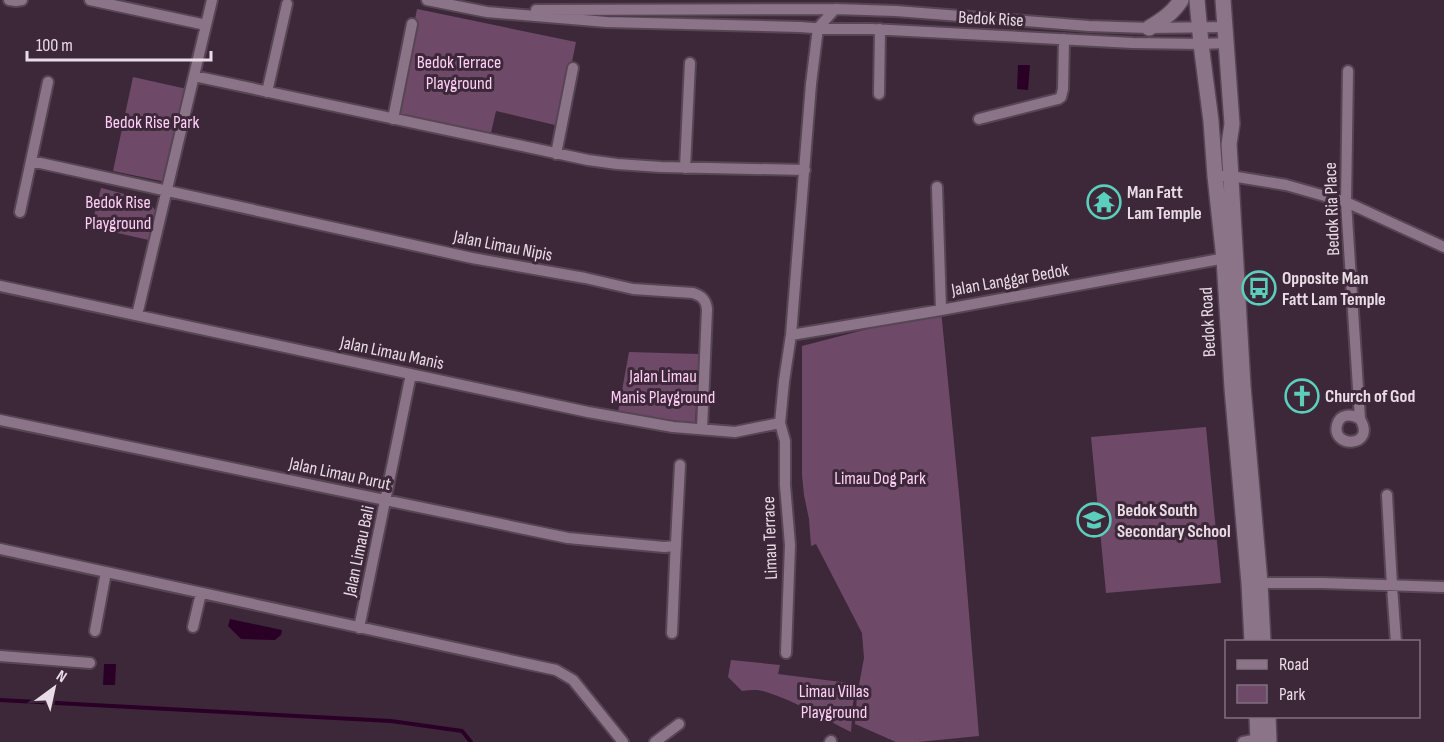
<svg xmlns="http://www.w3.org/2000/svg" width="1444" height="742" font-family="'Sofia Sans Condensed',sans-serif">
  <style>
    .green { fill: #6e4a68 }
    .water { fill: #2b0027 }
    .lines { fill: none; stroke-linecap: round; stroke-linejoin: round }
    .stream { stroke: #2b0027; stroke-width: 4 }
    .street-casing { stroke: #574554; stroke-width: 14 }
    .secondary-casing { stroke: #574554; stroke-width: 18 }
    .street { stroke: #8c7488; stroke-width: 10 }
    .secondary { stroke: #8c7488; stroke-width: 15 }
    .labels { text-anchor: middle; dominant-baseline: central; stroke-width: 6; stroke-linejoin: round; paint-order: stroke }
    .street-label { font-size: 18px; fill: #eadce7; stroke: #3d283a }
    .park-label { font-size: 18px; fill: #ffcff7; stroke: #3d283a }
    .poi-label { font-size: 18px; font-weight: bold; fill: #eadce7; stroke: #3d283a; text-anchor: start }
  </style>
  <rect width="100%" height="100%" fill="#3d283a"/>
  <path class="green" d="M417,9L576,42L559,126L496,111L490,137L396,117Z
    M133,77L187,89L166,182L113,171Z
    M101,188L148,200L157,213L153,241L91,227Z
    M941,310L960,504L979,736L918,742H896L855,724L857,696L864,658L862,633L816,544L811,546L809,519L804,495L802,475V346Z
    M629,352L699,354L695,424L673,422L618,412Z
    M1206,427L1221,583L1106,593L1091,437Z
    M731,660L780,665L778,674L857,684L853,703L851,732C825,719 793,700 766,692C758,689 750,690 742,691L728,677Z"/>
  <path class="water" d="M1018,65H1030L1028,90L1017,89Z
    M230,619L282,630L281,635L275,640L241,639L228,626Z
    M104,664H116L115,685H103Z"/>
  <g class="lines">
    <path class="stream" d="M0,700L391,721L462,731L471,742"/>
    <defs>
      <path id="street" d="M9,0L16,1L22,0
        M90,0L206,25
        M427,0L487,12L607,22L800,27L828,29H871L1133,43L1201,44L1227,43
        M536,10L835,9L896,11L1089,26L1149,28L1226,27
        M1348,71L1346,202L1360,419C1377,447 1331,449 1337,425C1340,413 1352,414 1360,419
        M194,76L588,160L617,164L661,167L805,170
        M267,92L287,4
        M879,94L880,29
        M393,119L412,24
        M979,119L1058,99L1061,97L1063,89L1064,39
        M556,154L573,68
        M31,161L472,258L585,278L633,289L693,293C702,296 706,300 707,309L702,429
        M685,168L690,63
        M1215,176H1231L1286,185L1346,202L1444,247
        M937,187L941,310
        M20,212L48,82
        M0,286L588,412L673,427L735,432L780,423
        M137,315L212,0
        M791,335L941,310L1231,257
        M0,420L568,538L664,547L676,546
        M1387,495L1392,586L1396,642
        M0,549L556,670L573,680L623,742
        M1255,583H1321L1444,587
        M193,627L201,593
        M359,628L411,374
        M95,631L106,572
        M672,633L675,562L680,465
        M786,653L790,545L785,485V441L780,423L784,381L791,335L811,84L818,28L835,9
        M0,656L90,663
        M655,742L679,724
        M830,742L831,741
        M1243,742L1263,738"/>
      <path id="secondary" d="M1197,0L1201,44L1211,121L1215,176L1224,259L1232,388L1249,583L1252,642
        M1223,0L1232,124L1229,144L1243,386L1260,583L1263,642
        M1149,28C1162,20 1173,13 1181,0
        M1257,716L1258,742
        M1268,716L1269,742"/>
    </defs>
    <use href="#street" class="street-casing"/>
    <use href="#secondary" class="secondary-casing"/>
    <use href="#street" class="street"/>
    <use href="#secondary" class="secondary"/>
  </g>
  <defs>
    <symbol id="temple-ring" viewBox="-11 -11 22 22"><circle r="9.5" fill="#3d283a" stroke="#5bcebc" stroke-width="1.5"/><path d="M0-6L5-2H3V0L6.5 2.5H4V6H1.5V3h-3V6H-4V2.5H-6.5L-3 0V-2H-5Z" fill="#5bcebc"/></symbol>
    <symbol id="bus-ring" viewBox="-11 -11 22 22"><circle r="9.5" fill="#3d283a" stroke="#5bcebc" stroke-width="1.5"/><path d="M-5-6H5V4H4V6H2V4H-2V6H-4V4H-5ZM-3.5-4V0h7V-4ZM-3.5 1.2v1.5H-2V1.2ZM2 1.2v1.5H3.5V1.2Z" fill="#5bcebc"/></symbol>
    <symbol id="church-ring" viewBox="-11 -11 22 22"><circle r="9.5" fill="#3d283a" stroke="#5bcebc" stroke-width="1.5"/><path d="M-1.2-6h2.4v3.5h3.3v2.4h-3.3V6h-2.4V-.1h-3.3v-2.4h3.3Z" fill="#5bcebc"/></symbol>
    <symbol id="school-ring" viewBox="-11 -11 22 22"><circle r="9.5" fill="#3d283a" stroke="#5bcebc" stroke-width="1.5"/><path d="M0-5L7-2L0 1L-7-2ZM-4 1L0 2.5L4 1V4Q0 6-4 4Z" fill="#5bcebc"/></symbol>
  </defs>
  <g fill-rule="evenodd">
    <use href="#temple-ring" x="1085" y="183" width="38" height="38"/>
    <use href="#bus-ring" x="1240" y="269" width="38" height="38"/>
    <use href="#church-ring" x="1283" y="377" width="38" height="38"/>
    <use href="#school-ring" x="1075" y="501" width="38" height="38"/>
  </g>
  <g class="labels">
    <g class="street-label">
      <text transform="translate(991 19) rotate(3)">Bedok Rise</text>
      <text transform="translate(1332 209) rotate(-92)">Bedok Ria Place</text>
      <text transform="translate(503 246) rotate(11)">Jalan Limau Nipis</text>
      <text transform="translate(1010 280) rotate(-10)">Jalan Langgar Bedok</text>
      <text transform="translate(1208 322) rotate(-93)">Bedok Road</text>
      <text transform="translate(392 353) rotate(12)">Jalan Limau Manis</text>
      <text transform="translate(340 474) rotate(12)">Jalan Limau Purut</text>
      <text transform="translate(770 538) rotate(-92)">Limau Terrace</text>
      <text transform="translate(359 551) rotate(-78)">Jalan Limau Bali</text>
    </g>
    <g class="park-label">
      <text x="459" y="62">Bedok Terrace<tspan x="459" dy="21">Playground</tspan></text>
      <text x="152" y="122">Bedok Rise Park</text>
      <text x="118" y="202">Bedok Rise<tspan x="118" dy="21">Playground</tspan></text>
      <text x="663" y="376">Jalan Limau<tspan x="663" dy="21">Manis Playground</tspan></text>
      <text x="880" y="478">Limau Dog Park</text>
      <text x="834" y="691">Limau Villas<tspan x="834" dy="21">Playground</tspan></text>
    </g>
    <g class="poi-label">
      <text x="1127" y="192">Man Fatt<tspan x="1127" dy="21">Lam Temple</tspan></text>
      <text x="1282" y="278">Opposite Man<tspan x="1282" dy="21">Fatt Lam Temple</tspan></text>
      <text x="1325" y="396">Church of God</text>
      <text x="1117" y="510">Bedok South<tspan x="1117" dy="21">Secondary School</tspan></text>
    </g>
  </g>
  <rect x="1225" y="640" width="195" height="78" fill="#3d283a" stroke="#82707f" stroke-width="1.5"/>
  <rect x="1237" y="660" width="30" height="9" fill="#8c7488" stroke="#82707f" stroke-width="1.5"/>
  <text x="1279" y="670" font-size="18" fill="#eadce7">Road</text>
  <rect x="1237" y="685" width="30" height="18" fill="#6e4a68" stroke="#82707f" stroke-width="1.5"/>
  <text x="1279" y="700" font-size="18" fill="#eadce7">Park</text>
  <g transform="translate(54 688) rotate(33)" stroke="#3d283a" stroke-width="4.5" paint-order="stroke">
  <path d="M0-4.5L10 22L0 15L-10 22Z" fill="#eadce7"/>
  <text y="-9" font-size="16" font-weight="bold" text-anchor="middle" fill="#eadce7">N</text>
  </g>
  <path d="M27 51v9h184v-9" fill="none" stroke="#eadce7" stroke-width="3"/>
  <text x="36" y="51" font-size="18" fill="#eadce7" stroke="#3d283a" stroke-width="4.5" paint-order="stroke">100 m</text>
</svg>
